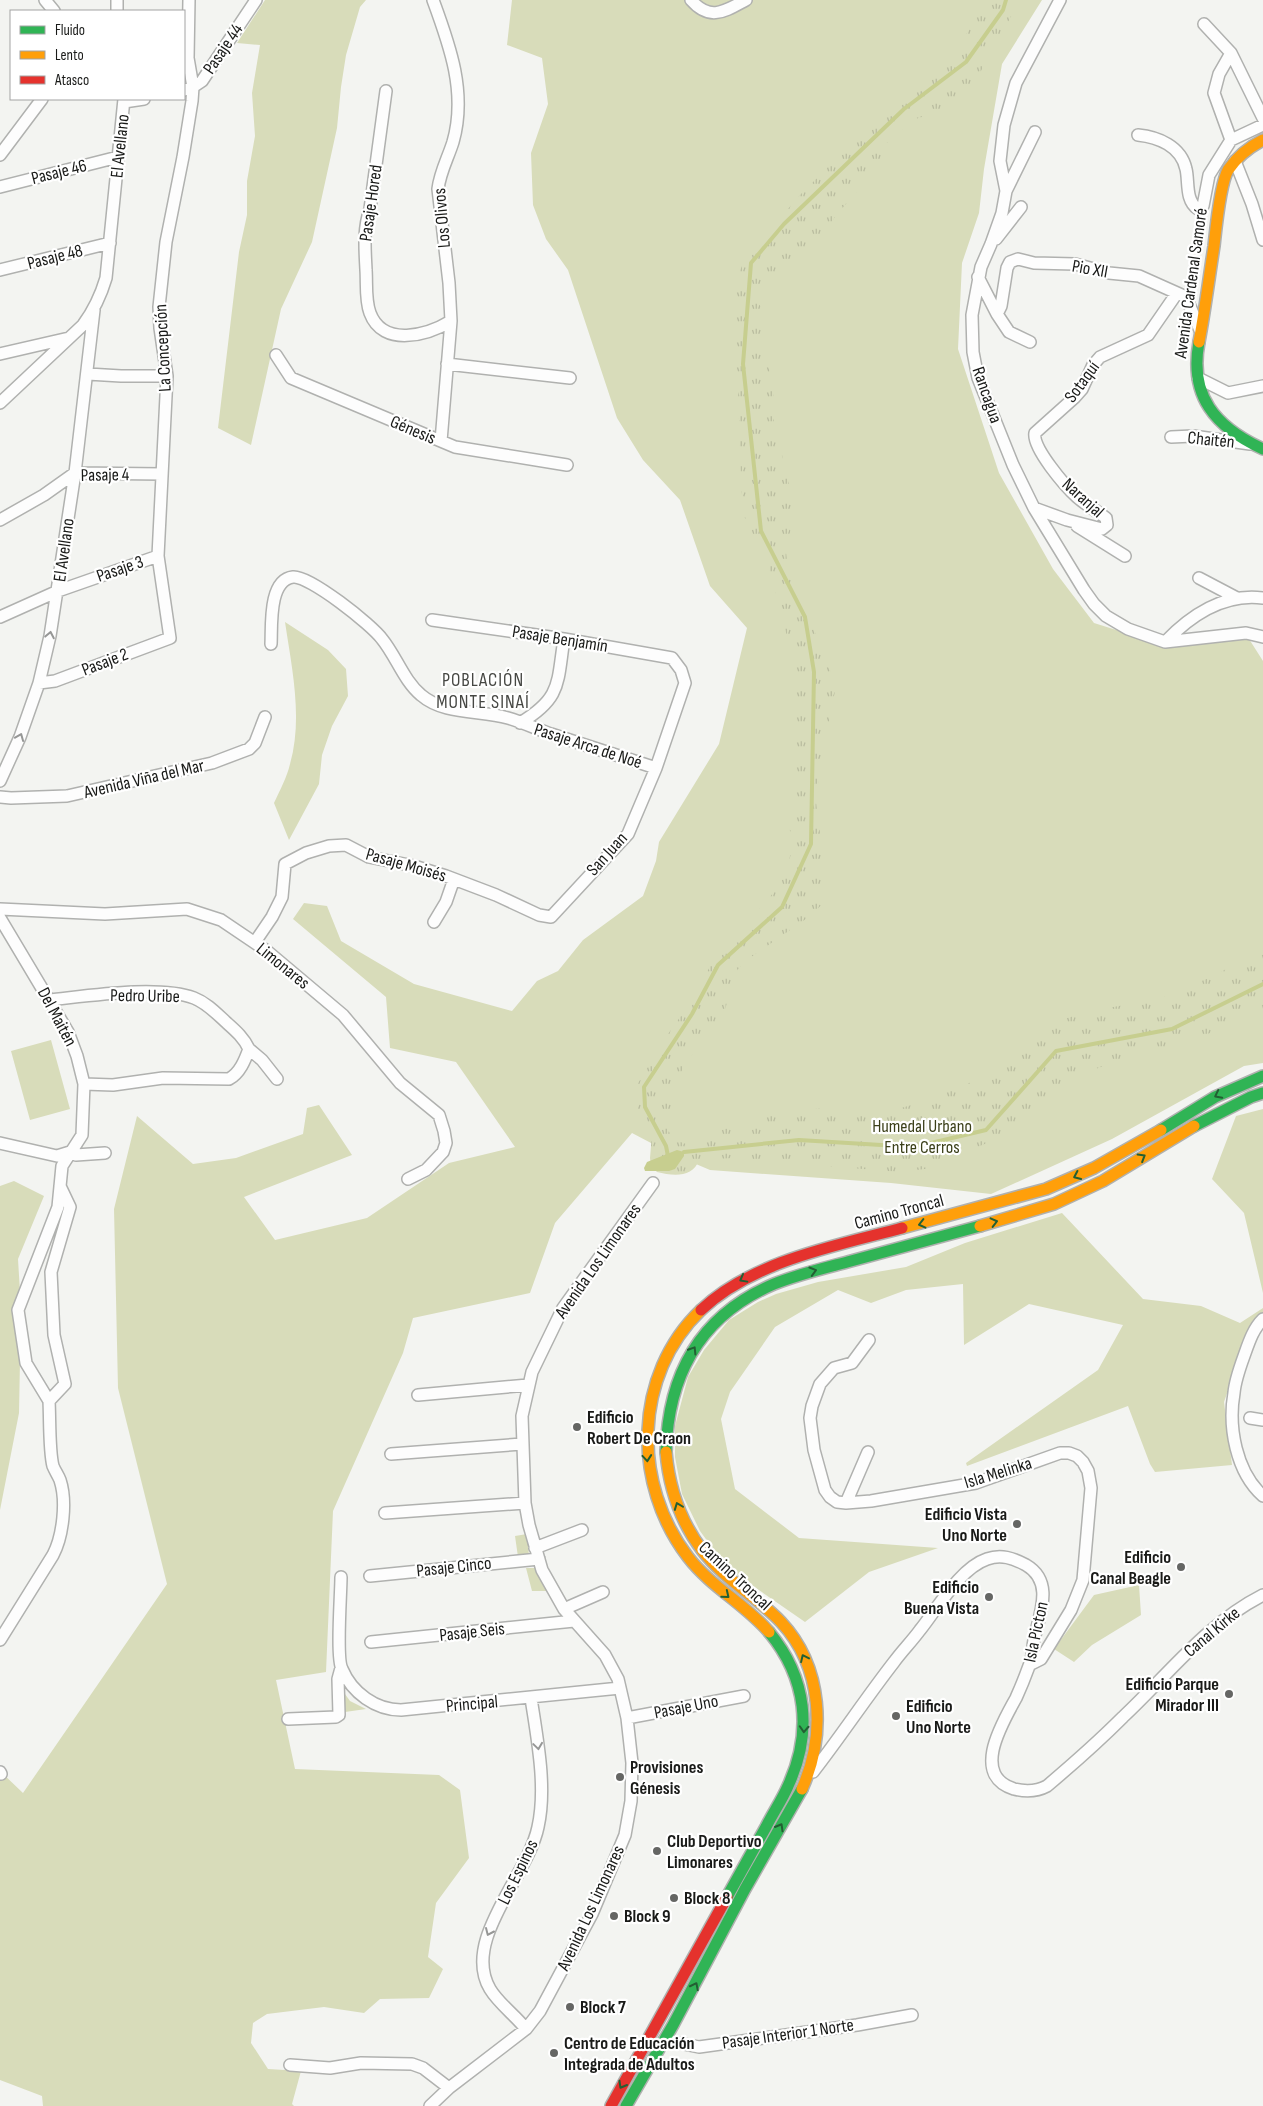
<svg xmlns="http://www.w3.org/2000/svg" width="1263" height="2106" font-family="'Sofia Sans Condensed',sans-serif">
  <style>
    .green { fill: #d8dcba }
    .park { fill: url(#park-tufts) }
    .water { fill: #c7ce8f }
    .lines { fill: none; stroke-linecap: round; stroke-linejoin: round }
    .stream { stroke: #c7ce8f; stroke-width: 4 }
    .street-casing { stroke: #b0b1af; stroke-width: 14 }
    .fast-casing { stroke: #b0b1af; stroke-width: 14 }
    .slow-casing { stroke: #b0b1af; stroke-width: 14 }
    .jam-casing { stroke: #b0b1af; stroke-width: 14 }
    .street { stroke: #fdfdfd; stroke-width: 11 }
    .fast { stroke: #30b455; stroke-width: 11 }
    .slow { stroke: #ff9f0a; stroke-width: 11 }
    .jam { stroke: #e5322d; stroke-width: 11 }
    .oneway { stroke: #969796 }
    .oneway2 { stroke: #235f33 }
    .poi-dot { fill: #656664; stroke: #fff; stroke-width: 2 }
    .labels { text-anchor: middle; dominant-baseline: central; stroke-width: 4.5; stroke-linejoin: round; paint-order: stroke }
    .street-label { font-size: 18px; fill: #191a18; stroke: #fff }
    .park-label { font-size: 18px; fill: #3b3f19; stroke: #fff }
    .poi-label { font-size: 18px; font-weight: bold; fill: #191a18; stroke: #fff; text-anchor: start }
    .neighbourhood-label { font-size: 19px; letter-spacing: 1px; fill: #464743; stroke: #fff }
  </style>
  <defs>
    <pattern id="park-tufts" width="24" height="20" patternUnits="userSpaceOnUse" patternTransform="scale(1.25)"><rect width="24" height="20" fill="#d8dcba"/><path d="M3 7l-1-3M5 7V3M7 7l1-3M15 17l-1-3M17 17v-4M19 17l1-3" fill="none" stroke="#b9bc9f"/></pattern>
  </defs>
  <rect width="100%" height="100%" fill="#f3f4f1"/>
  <path class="green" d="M265,0H366L360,7L346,55L341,87L337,128L312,242L281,309L251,445L218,428L239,252L247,215V181L255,136L252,93L260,45L237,43Z
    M512,0H1042L1002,64L984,169L979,213L962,263L958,349L999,473L1053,569L1094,623L1161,644L1229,638L1249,639L1263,661V1063L1244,1066L1112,1139L991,1194L891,1183L710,1170L670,1153L632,1133L555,1223L530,1293L413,1318L403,1353L333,1511L326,1672L276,1680L295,1769L439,1775L460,1790L469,1858L436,1903L428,1957L443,1969L429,1998L380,1999L364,2013L324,2007L267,2014L253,2023L251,2043L268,2069L301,2071L292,2104L294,2106H43L42,2096L0,2080V1771L23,1793L167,1584L118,1388L114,1209L137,1116L193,1164L236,1158L303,1134L307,1108L319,1105L352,1155L244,1197L275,1240L367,1218L449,1163L515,1147L456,1062L390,1048L386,997L293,919L304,903L327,906L341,941L414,984L512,1011L537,981L558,971L583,940L643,896L656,861L659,842L719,744L747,628L710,586L680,500L643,460L617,418L568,270L546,239L533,205L531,153L548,104L542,58L507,45Z
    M285,622L328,650L346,669L348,696L332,726L322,755L319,784L289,840L274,803C280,790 287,777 290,764C303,718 292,669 285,622Z
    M51,1040L70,1109L30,1120L11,1051Z
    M1263,1109V1293L1244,1213L1212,1179L1236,1116Z
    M14,1181L44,1196L18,1259L21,1308L19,1413L0,1510V1186Z
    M1062,1213L1143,1299L1201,1306L1240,1323L1263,1308V1315L1249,1330L1224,1402L1232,1465L1155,1472L1150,1464L1128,1406L967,1466L966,1463L1098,1370L1123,1325L1029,1304L964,1345L963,1284L906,1290L871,1303L838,1290L775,1327L730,1392L721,1419L735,1489L799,1538L938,1548L869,1572L805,1622L727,1568L700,1531L682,1494L675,1457V1426L688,1377L704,1350L729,1320L758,1302L776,1294L818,1282L906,1267L965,1243Z
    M526,1568H535L547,1591H532Z
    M1139,1585L1141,1615L1092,1645L1074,1662L1054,1649L1094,1595Z
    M340,1687L350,1701L366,1709L345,1712Z"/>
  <path class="park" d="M986,0H1020L966,98L952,109L918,118L890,139L884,147L879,168L837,214L815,246L782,270L756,297L763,312L764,348L773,386L774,422L791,492L793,517L786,552L788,568L799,601L818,638L825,661L830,670L835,691L820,766L816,802L826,880L823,903L813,914L744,962L735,973L722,1021L696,1049L682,1070L669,1114L668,1129L672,1139L686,1144L715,1132L783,1111L830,1108L883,1113L926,1101L974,1081L1019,1049L1049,1023L1096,1010L1159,999L1216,975L1263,947V1010L1194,1040L1160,1050L1144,1052L1098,1068L1074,1082L1052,1103L1016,1131L953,1157L933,1168L899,1172L734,1158L699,1160C693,1178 673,1176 657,1172L651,1166L650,1158L652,1134L638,1109L637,1085L666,1037L692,1000L715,957L738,928L757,912L774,892L788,867L792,845L789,824L794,800L797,751L793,726L796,681L790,648L769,567L744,516L741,484L738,388L734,360L737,332L732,289L745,259L800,195L879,116L904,103L919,84L959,47Z
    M527,1534L529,1556L518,1557L515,1536Z"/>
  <path class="water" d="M677,1150L684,1152V1156L675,1169L669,1171H645L644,1168L647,1162Z"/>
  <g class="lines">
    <path class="stream" d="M684,1152L799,1140L914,1147L986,1130L1056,1051L1172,1029L1263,984
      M668,1156L666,1146L645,1107L644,1087L692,1014L718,965L782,907L811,844L814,672L805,617L761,531L743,364L751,263L784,224L904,109L966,62L1003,10L1006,0"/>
    <defs>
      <path id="street" d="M45,0L54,11
        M433,0C450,46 467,93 453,142C448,158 440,172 438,189L449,283L451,321L441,441
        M691,0C710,22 725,11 746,0
        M1060,0L1016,83L1004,125L1000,161L1006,191L1002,213L991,244L981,267L972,315L973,352L978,378L1013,465L1034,508L1084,590L1094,604L1106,616L1128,629L1165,642L1246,633L1263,637
        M117,11V0
        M1204,24L1231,53L1263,118
        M184,90L193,87L202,81L256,0
        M386,91L370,209C363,230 365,248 366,270C367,283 365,300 370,313C383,348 428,335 451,321
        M124,102L144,99
        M1138,135C1158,137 1181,146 1186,169C1189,181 1185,201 1198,209L1203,206L1209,175L1231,140L1263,125
        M1231,140L1214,93L1219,74L1231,53
        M0,155L42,99
        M1235,161L1252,204L1263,240
        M0,187L118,157
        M1006,191L1035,132
        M996,239L1021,207
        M0,270L110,243
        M978,277L997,314L1001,306L1007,268L1010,262L1018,259L1034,263L1075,264L1109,273L1139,276L1186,297L1200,330
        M997,314L1009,332L1030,342
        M0,354L69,338
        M276,355L291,378L455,447L567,465
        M447,364L570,378
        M88,374L121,376H167
        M1198,378L1228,393L1263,386
        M0,403L83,325C94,310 101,295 106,278L124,99
        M1171,437L1193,436L1250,444
        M1034,508L1067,520L1102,529L1107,525L1106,518C1097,511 1086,505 1077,497C1066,487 1032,448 1035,433L1074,398L1082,389L1093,365L1100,357L1148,335L1177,293
        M0,520L44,495L75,473L162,474
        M1077,526L1125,556
        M1199,578L1237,598
        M0,617L58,591L158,556
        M1165,642C1191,615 1225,593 1263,598
        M271,644C272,627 268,580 293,577C309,575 372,625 382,639C396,656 404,681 421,695C444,715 480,710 508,718C522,722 537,729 551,734C586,745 621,757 656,768
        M39,683L55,681L170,638L158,556L167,376L160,328L159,307L166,242L183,157L192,101L193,87L188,58L189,0
        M520,723C562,698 557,683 564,639
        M0,781L20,737L39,683L50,636L75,473L94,310
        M0,797L11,798L67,796L212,763L249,749L255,743L265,717
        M0,909L105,914L187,909L221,920L267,951L343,1015L400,1083L439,1115L444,1131L446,1143L443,1152L426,1170L408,1179
        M0,918L68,1032L77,1056L84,1084L82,1135L62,1166L58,1207L18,1310L26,1363L49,1401
        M434,922L446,902L454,879
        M255,942L272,917L282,897L285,864L306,853L329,846L346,845L369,857L414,866L446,876L496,895L539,915L551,917L628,834L656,768L685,683L681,670L672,658L564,639L432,620
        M49,1000C88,996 158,985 194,998C207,1003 217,1014 227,1023C236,1031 244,1038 249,1049C245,1060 240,1073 229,1079L163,1078L113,1085L84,1084
        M249,1049L262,1060L277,1079
        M0,1143L57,1156L70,1152
        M70,1152L76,1155L105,1153
        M1263,1319C1253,1329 1249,1342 1244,1356C1240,1367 1235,1381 1234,1393C1228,1427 1236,1472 1263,1496
        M869,1340L852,1363L834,1368L820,1384L812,1406L810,1418L814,1450L825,1490L830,1497L837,1502L846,1503L871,1501L976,1483L1060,1453H1069L1077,1456L1083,1462L1088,1471L1091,1488L1083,1580L1071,1610L1041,1659L1031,1664
        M418,1395L528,1385
        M1250,1418L1263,1420
        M391,1454L522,1444
        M846,1503L868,1452
        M385,1513L525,1503
        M535,1548L582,1530
        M370,1576L539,1559
        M341,1577C341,1594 336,1658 342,1669C352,1693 376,1710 401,1710L620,1688
        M564,1609L603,1592
        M0,1640L53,1555C63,1536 67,1501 60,1480C58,1475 55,1471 53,1466C49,1451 50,1418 49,1401L65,1384L54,1335L51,1272L70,1207L60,1186
        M371,1642L574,1621
        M627,1718L744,1696
        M288,1719L336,1717L339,1715L338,1679L341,1668
        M0,1772L1,1774
        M813,1772C841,1736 866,1698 894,1662C902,1651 912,1641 920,1630C937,1609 960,1568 987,1559C1001,1554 1013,1558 1026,1565C1055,1582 1039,1615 1034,1640C1032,1649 1033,1658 1029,1666C1025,1677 1021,1687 1016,1698C1003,1722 970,1775 1014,1789C1026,1792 1036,1792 1047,1786C1073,1764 1099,1741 1123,1717C1169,1674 1206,1624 1263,1595
        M526,2029C515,2015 499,2004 490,1989C461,1940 528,1876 538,1827C547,1787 537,1738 531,1698
        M664,2040L699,2047L857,2025L912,2015
        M290,2065L330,2068L361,2063L412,2064L423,2068L449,2088
        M430,2106L449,2088L526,2029L540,2011L592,1914L625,1835L631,1801L632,1763L627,1718L618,1679L605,1655L564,1609L542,1570L529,1525L525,1503L522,1416L532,1372L563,1308L653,1183"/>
      <path id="fast" d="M1199,342C1189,396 1215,427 1263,449
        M1194,1126L1251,1097L1263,1093
        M1161,1130L1215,1097L1263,1076
        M666,1452C668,1374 701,1315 774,1284C799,1274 825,1268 851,1261C894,1249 937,1238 980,1226
        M727,1897C740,1874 753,1850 766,1827C773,1813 782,1800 788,1786C813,1732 807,1678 769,1632
        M626,2106L673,2025L745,1889L802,1789"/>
      <path id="slow" d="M1199,342C1205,310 1209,278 1214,246C1216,228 1220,184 1228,170C1237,157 1249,147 1263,140
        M980,1226L1054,1204L1103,1181L1194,1126
        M902,1228L1046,1189L1094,1168L1161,1130
        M701,1310C633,1375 632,1484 688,1557C711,1587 745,1604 769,1632
        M666,1452C669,1487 681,1522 702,1550C724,1579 756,1596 781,1622C823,1667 826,1735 802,1789"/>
      <path id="jam" d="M701,1310C753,1261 835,1246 902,1228
        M611,2106L727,1897"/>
    </defs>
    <use href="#street" class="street-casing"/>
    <use href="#fast" class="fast-casing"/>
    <use href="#slow" class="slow-casing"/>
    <use href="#jam" class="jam-casing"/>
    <use href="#street" class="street"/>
    <use href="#fast" class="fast"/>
    <use href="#slow" class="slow"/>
    <use href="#jam" class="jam"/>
  </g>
  <defs><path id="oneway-chevron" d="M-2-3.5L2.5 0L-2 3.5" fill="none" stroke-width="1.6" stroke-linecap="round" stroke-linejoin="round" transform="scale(1.25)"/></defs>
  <g class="oneway">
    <use href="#oneway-chevron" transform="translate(50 635) rotate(-79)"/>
    <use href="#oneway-chevron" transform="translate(20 737) rotate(-68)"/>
    <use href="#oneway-chevron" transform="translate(538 1746) rotate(82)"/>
    <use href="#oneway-chevron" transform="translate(489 1932) rotate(114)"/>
  </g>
  <g class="oneway2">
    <use href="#oneway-chevron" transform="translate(1218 1095) rotate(153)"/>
    <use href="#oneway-chevron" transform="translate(1142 1157) rotate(-31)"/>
    <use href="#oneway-chevron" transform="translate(1077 1176) rotate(155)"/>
    <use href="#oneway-chevron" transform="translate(994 1222) rotate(-14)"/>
    <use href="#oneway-chevron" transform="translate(922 1224) rotate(166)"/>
    <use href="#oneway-chevron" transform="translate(813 1271) rotate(-16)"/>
    <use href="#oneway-chevron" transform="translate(743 1279) rotate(151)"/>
    <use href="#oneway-chevron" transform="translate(693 1350) rotate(-58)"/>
    <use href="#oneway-chevron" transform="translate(647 1458) rotate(85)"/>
    <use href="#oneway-chevron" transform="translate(678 1506) rotate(-111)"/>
    <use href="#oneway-chevron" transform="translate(726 1595) rotate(39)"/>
    <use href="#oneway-chevron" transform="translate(804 1658) rotate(-115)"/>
    <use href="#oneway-chevron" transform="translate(804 1729) rotate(93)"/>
    <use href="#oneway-chevron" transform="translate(780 1827) rotate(-60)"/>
    <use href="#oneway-chevron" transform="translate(695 1986) rotate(-63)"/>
    <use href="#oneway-chevron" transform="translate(622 2085) rotate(120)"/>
  </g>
  <g class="poi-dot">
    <circle cx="577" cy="1427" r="5"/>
    <circle cx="1017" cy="1524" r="5"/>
    <circle cx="1181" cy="1567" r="5"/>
    <circle cx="989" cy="1597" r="5"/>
    <circle cx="1229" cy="1694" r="5"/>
    <circle cx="896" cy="1716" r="5"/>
    <circle cx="620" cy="1777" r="5"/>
    <circle cx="657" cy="1851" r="5"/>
    <circle cx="674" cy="1898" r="5"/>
    <circle cx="614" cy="1916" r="5"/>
    <circle cx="570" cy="2007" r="5"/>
    <circle cx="554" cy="2053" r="5"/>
  </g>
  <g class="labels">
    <g class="street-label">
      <text transform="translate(223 49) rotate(-56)">Pasaje 44</text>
      <text transform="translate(120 146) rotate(-84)">El Avellano</text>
      <text transform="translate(59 172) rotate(-14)">Pasaje 46</text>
      <text transform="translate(371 203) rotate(-82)">Pasaje Hored</text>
      <text transform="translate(442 218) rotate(-95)">Los Olivos</text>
      <text transform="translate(55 257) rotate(-14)">Pasaje 48</text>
      <text transform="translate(1090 269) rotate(10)">Pio XII</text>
      <text transform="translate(1191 283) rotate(-82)">Avenida Cardenal Samoré</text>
      <text transform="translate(163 348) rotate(-93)">La Concepción</text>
      <text transform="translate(1082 382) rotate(-54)">Sotaquí</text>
      <text transform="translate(987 395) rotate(71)">Rancagua</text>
      <text transform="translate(413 430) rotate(23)">Génesis</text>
      <text transform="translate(1211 440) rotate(6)">Chaitén</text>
      <text transform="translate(105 475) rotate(-1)">Pasaje 4</text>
      <text transform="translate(1083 498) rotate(42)">Naranjal</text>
      <text transform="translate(64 550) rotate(-82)">El Avellano</text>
      <text transform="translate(120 569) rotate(-19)">Pasaje 3</text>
      <text transform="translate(560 639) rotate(9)">Pasaje Benjamín</text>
      <text transform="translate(105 662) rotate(-21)">Pasaje 2</text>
      <text transform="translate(588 746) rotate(18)">Pasaje Arca de Noé</text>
      <text transform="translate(144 779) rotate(-13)">Avenida Viña del Mar</text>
      <text transform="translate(607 854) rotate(-48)">San Juan</text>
      <text transform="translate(406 865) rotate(16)">Pasaje Moisés</text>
      <text transform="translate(283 966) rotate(39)">Limonares</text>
      <text transform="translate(145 996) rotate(1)">Pedro Uribe</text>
      <text transform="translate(57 1017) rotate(62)">Del Maitén</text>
      <text transform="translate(899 1212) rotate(-15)">Camino Troncal</text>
      <text transform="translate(598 1261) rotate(-55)">Avenida Los Limonares</text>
      <text transform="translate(998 1473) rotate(-17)">Isla Melinka</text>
      <text transform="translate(454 1567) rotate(-6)">Pasaje Cinco</text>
      <text transform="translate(735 1576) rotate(43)">Camino Troncal</text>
      <text transform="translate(472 1632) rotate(-6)">Pasaje Seis</text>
      <text transform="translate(1036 1632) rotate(-78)">Isla Picton</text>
      <text transform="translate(1212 1632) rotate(-40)">Canal Kirke</text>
      <text transform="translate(472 1704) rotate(-5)">Principal</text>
      <text transform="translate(686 1707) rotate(-11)">Pasaje Uno</text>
      <text transform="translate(518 1872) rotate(-64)">Los Espinos</text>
      <text transform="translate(591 1908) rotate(-65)">Avenida Los Limonares</text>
      <text transform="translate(788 2034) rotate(-8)">Pasaje Interior 1 Norte</text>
    </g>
    <g class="park-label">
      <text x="922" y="1126">Humedal Urbano<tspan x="922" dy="21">Entre Cerros</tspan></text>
    </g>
    <g class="poi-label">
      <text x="587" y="1417">Edificio<tspan x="587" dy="21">Robert De Craon</tspan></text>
      <text x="1007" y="1514" text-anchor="end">Edificio Vista<tspan x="1007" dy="21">Uno Norte</tspan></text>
      <text x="1171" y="1557" text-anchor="end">Edificio<tspan x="1171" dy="21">Canal Beagle</tspan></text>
      <text x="979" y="1587" text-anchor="end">Edificio<tspan x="979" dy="21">Buena Vista</tspan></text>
      <text x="1219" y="1684" text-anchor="end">Edificio Parque<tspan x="1219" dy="21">Mirador III</tspan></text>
      <text x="906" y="1706">Edificio<tspan x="906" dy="21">Uno Norte</tspan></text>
      <text x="630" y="1767">Provisiones<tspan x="630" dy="21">Génesis</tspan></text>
      <text x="667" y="1841">Club Deportivo<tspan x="667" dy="21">Limonares</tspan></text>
      <text x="684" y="1898">Block 8</text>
      <text x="624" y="1916">Block 9</text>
      <text x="580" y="2007">Block 7</text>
      <text x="564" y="2043">Centro de Educación<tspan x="564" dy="21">Integrada de Adultos</tspan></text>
    </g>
    <g class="neighbourhood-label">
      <text x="483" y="680">POBLACIÓN<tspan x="483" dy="22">MONTE SINAÍ</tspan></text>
    </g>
  </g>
  <rect x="10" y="10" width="175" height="90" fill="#ffffff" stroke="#a3a3a3"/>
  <rect x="20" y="26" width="25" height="8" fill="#30b455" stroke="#a3a3a3"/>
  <text x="55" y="35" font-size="15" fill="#191a18">Fluido</text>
  <rect x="20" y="51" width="25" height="8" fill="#ff9f0a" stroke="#a3a3a3"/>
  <text x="55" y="60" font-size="15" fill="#191a18">Lento</text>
  <rect x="20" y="76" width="25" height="8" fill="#e5322d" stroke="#a3a3a3"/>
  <text x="55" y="85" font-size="15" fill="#191a18">Atasco</text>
</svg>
